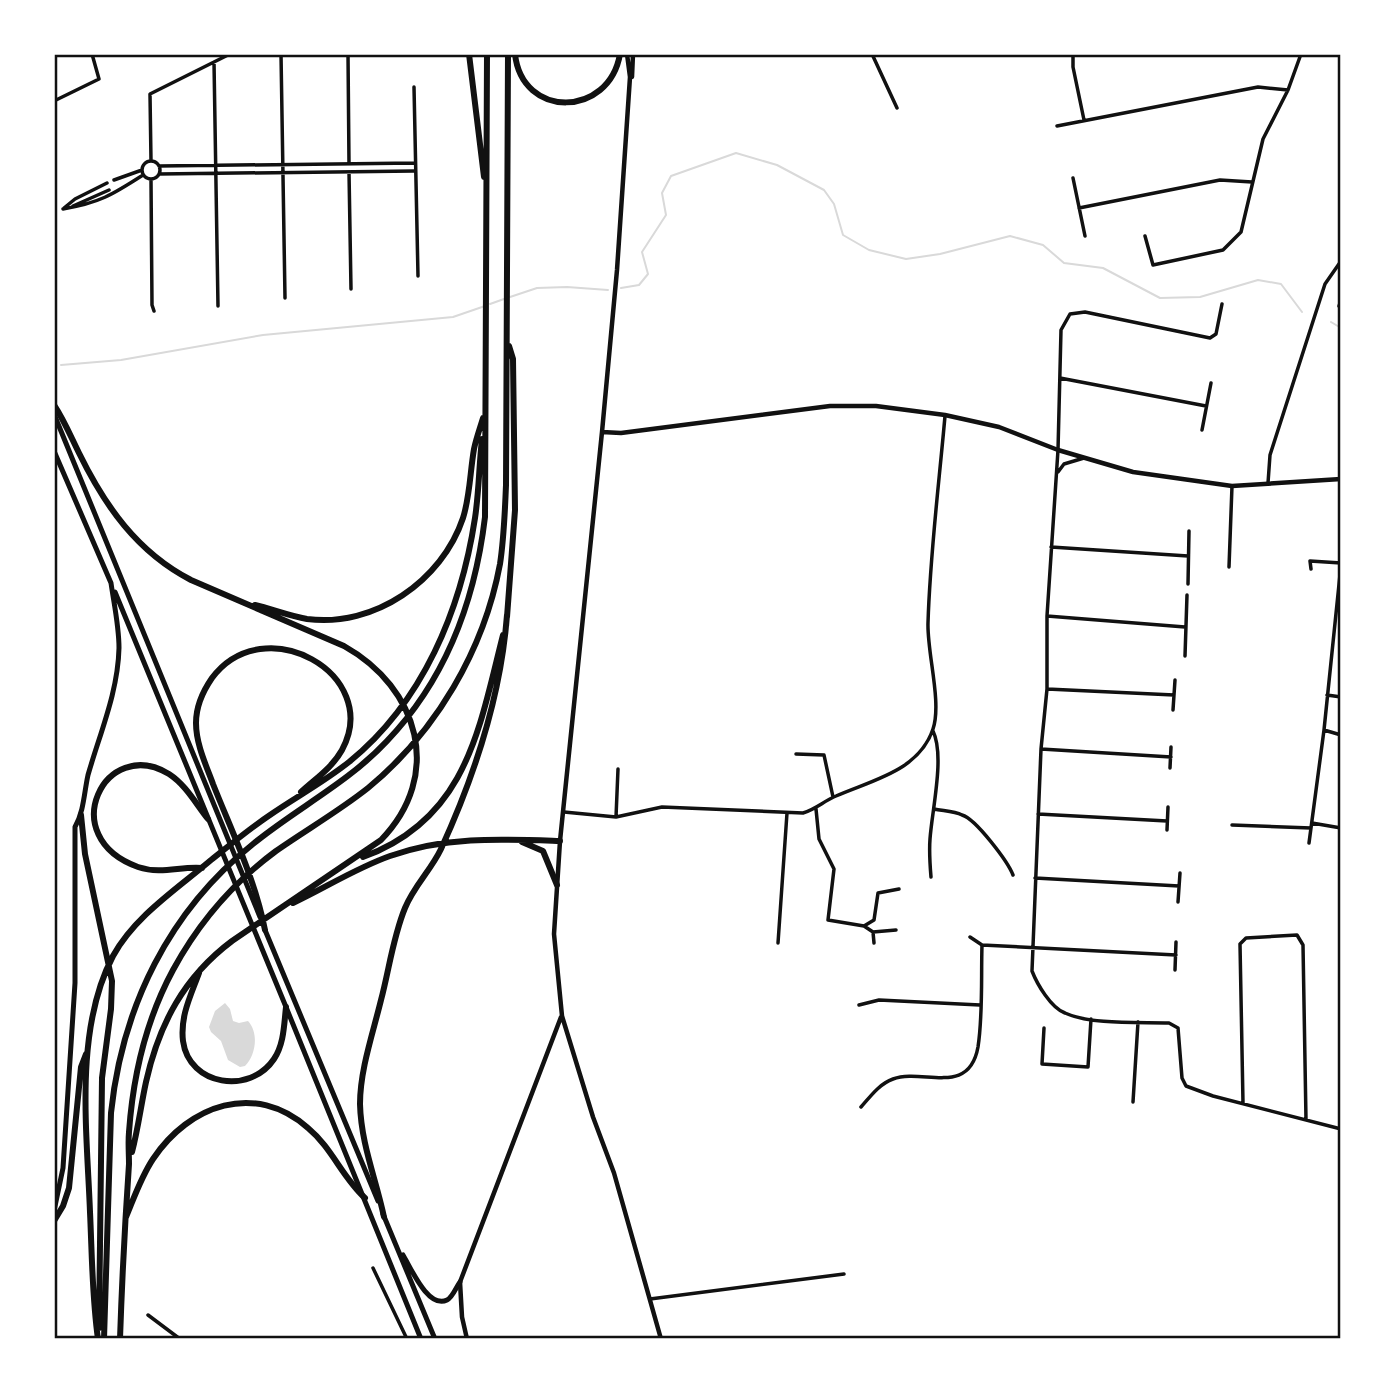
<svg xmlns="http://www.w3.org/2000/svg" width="1395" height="1393" font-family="Arial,sans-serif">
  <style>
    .water { fill: #d9d9d9 }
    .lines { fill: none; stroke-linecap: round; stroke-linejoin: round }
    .stream { stroke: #d9d9d9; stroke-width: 2 }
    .minor { stroke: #111; stroke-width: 3.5 }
    .tertiary { stroke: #111; stroke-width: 4.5 }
    .primary { stroke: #111; stroke-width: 5 }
    .trunk { stroke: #111; stroke-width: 5 }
    .motorway { stroke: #111; stroke-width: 6 }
    .neatline { fill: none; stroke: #111; stroke-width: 2.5 }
  </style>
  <rect width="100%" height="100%" fill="#fff"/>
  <path class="water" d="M225,1003L230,1009L233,1021L239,1023L248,1021C259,1033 256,1055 245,1066L240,1067L228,1060L221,1041L211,1032L209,1027L215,1011Z"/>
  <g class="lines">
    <path class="stream" d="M621,288L639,285L648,274L642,252L666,215L662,193L671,176L736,153L777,165L824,190L834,204L843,235L869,250L906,259L940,254L1010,236L1043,245L1064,263L1103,268L1160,298L1200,297L1258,280L1281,284L1302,312
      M510,297L537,288L567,287L608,290
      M490,304L504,299
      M1331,322L1341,328
      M61,365L121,360L263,335L453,317L485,306"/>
    <path class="minor" d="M281,54L285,298
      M348,54L349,164
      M872,54L897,108
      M1073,54V67L1084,120
      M214,62L218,306
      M414,87L418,276
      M54,101L99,79L92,54
      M1057,126L1258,87L1288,90
      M142 170a9 9 0 1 1 18 0a9 9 0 1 1-18 0Z
      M151,161L150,94L230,54
      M159,166L415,163
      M349,172L351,289
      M159,174L414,171
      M1073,178L1085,236
      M114,180L142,170
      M151,180L152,305L154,311
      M73,206L109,190
      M64,208L75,199L107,183
      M1079,208L1220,180L1252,182
      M63,209C99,203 112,195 143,175
      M1145,236L1153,265L1223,250L1241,232L1263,139L1288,90L1301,54
      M1222,304L1216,334L1210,338L1085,312L1070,314L1061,330L1058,450L1047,616V689L1041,749L1032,971C1037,984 1051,1008 1065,1013C1092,1025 1138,1022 1169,1023L1178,1028L1182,1078L1186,1086L1213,1096L1341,1129
      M1339,306L1341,300
      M1060,378L1206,406
      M1202,430L1211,383
      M1058,472L1064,464L1084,458
      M1268,483L1270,455L1325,284L1341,261
      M1051,547L1188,556
      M1229,567L1232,486
      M1311,569L1310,561L1341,563
      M1188,584L1189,531
      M1047,616L1185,627
      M1185,656L1187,595
      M1047,689L1174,695
      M1327,695L1341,697
      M1173,710L1175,680
      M1324,730L1341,735
      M1041,749L1171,757
      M796,754L824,755L833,797
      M1170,768L1171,747
      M816,809L819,839L834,869L828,920L864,926L873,932L896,930
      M934,809C943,811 954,811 962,815C976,819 1008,862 1013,875
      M564,812L616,817L662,807L803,813C816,809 824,801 836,796C872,780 919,771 933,729C942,702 927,653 928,623C930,554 939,484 945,416
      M1038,814L1167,821
      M616,817L618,769
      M1312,823L1341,828
      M1232,825L1311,828
      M1167,830L1168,807
      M1309,843L1324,730L1341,565
      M931,877C930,865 929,852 930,839C932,810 945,756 933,731
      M1035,878L1179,886
      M1178,902L1180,873
      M864,926L874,920L878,893L899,889
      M873,932L874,943
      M970,937L982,945L1176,955
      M778,943L787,813
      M1175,970L1176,942
      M859,1005L879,1000L980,1005
      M1044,1028L1042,1064L1088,1067L1091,1019
      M1133,1102L1138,1022
      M1243,1103L1240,944L1246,938L1297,935L1303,945L1306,1120
      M861,1107C870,1097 879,1084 893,1079C923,1068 969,1097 978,1047C983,1015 981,977 982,945
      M373,1268L407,1339
      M650,1299L844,1274
      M148,1315L180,1339"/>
    <path class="tertiary" d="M627,54L630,77L617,270L602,432L560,841L554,934L562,1016L593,1117L614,1173L661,1339
      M632,77L633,54
      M602,432L621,433L830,406H876L945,415L999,427L1058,450L1133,472L1232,486L1341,479
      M467,1339L462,1317L460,1282L561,1017"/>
    <path class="primary" d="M54,414L260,917
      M54,451L111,583
      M115,592L286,1007
      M54,1211L63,1168L75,983V827C84,811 84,793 88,775C100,733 118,692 119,648C119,626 114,604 111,583"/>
    <path class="trunk" d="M265,930L378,1201
      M286,1007L421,1339
      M383,1214L435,1339
      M403,1255C411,1268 428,1309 447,1300C453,1297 456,1287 460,1282"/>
    <path class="motorway" d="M469,54L484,177
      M515,54C522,119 609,118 620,54
      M54,405C64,420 71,437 79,453C105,506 137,552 191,580L344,646C419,688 444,775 381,840L232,941C184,977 159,1024 146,1082C141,1105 138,1129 132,1152
      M255,605C272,609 289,616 307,619C374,628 442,581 463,518C470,496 470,472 474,449C476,439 480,428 483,418
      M507,617L515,510L513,359L509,346
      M81,815L85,854L112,981L111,1009L102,1078L99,1328
      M522,842L543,851L557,885
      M363,857C467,819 479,729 503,635
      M202,868C180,866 162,875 138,867C54,837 105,735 169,774C186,785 196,804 208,819
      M293,903C325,888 356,868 390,856C446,836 502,839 560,841
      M265,930C255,879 232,832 213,784C206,765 196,744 196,723C196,707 203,691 212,678C264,608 383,674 342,750C332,768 315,779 301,792
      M199,973C191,995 180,1016 183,1041C189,1086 250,1095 274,1059C284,1044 284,1025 286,1007
      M126,1217C134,1198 141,1177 153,1159C189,1105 255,1081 308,1128C332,1148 342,1177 365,1198
      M384,1217C376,1179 361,1144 360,1104C360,1070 373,1033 381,1000C389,970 393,937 405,908C414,886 431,870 441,849C474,777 501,695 507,615
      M54,1221L63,1206L69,1188L81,1067L86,1054
      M98,1339C92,1297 92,1254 90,1212C87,1131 74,1030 113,956C135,916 177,889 211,860C230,845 249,829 270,815C296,797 324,782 349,762C423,702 461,610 475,518C479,492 479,465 482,439
      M104,1339L111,1113C122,1007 169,911 253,844C297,808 348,783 387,741C447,678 475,601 485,517L487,54
      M120,1339C122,1280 125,1222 129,1164C129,1154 128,1143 129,1132C133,1076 146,1020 173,970C198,924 234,882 276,851C306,830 339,811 368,788C436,732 484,650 500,564C504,538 505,511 506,485L508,54"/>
  </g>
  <rect width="1395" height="1393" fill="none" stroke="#ffffff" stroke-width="112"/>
  <rect x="56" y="56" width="1283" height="1281" class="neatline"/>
</svg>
